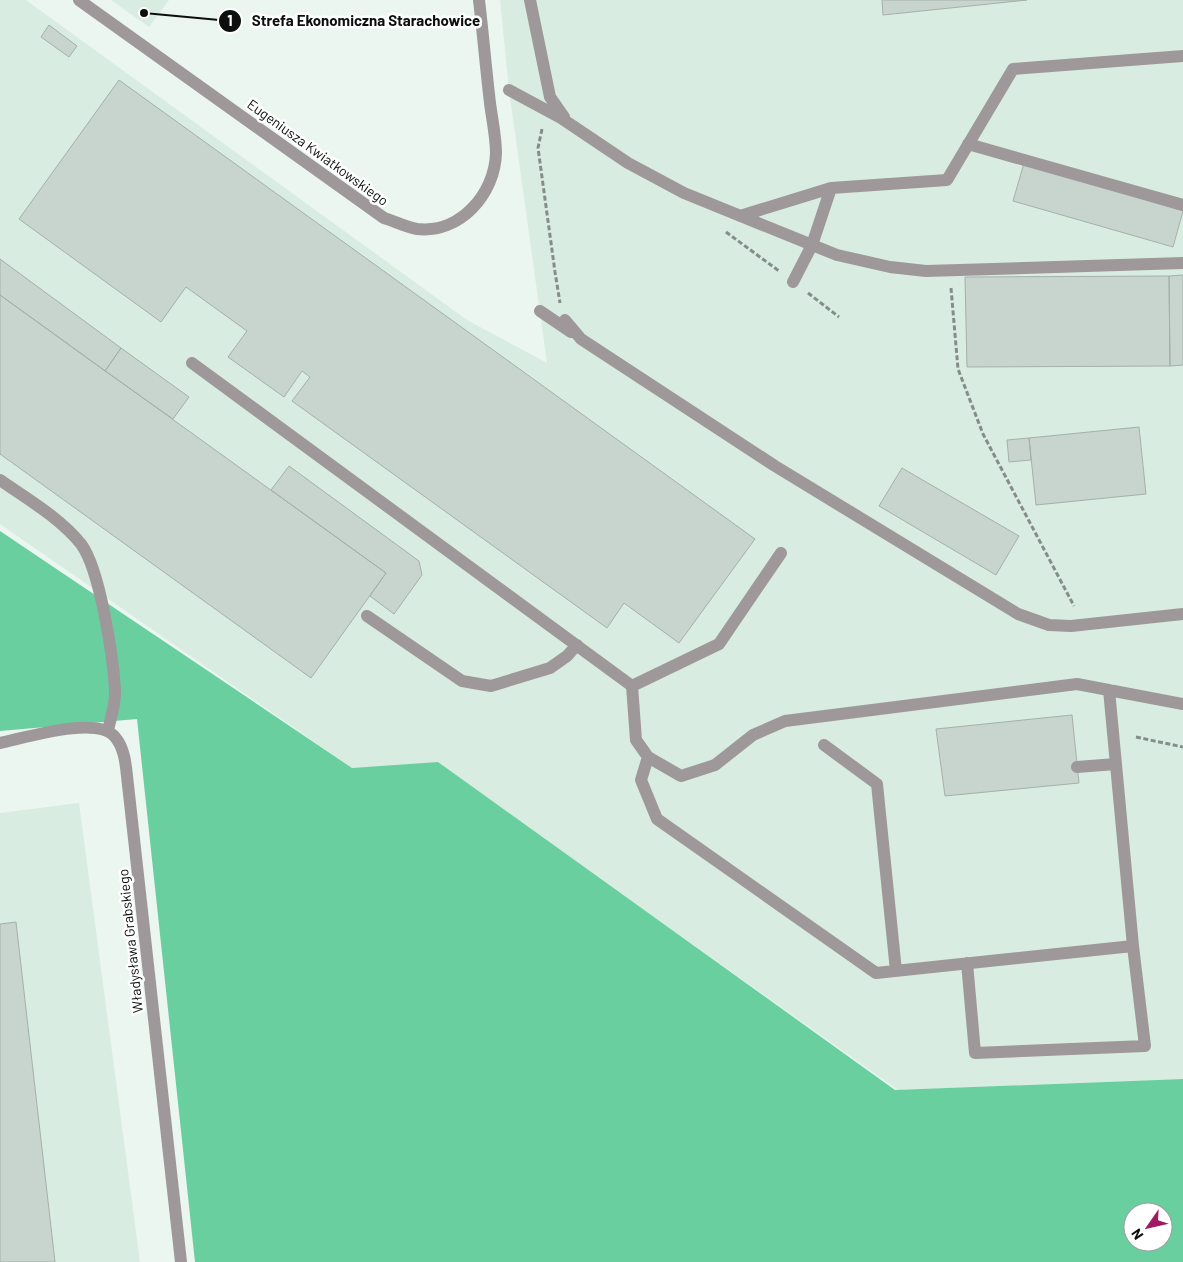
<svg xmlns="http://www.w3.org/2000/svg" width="1183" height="1262" font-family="Barlow,sans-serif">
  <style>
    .built { fill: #d9ece2 }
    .forest { fill: #6acf9f; fill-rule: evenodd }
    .building { fill: #c8d4ce; stroke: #a4b0a9 }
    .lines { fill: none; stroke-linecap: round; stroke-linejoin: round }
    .path { stroke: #858d89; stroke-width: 3; stroke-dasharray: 5 2.5; stroke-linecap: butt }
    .service { stroke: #9e989a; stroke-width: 12 }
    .minor { stroke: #9e989a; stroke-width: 12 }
    .tertiary { stroke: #9e989a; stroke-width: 12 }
    .labels { text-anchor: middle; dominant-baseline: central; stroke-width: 5; stroke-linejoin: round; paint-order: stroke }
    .street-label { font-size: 14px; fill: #0b0f0d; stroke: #fff }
    .leader { fill: none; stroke: #0b0f0d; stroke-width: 2 }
    .callout-dot { fill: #0b0f0d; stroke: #fff; stroke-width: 2 }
    .mark-label { font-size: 15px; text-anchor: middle; font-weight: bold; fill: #fff }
    .callout-label { font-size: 15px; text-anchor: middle; font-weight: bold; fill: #0b0f0d; stroke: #fff; stroke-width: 5; stroke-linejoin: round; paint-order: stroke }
  </style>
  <rect width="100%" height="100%" fill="#eaf6ef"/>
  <path class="built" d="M0,0H26L467,320L547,363L509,90L500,0H1183V1079L898,1090L438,764L352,768L0,524Z
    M111,0H169L149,27Z
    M79,803L140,1262H0V813Z"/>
  <path class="forest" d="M0,531L352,768L438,762L895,1090L1183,1079V1262H195L137,719L0,731ZM1133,1212H1163V1242H1133Z"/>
  <path class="building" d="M882,0H1027L883,15Z
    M49,25L77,46L69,57L41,37Z
    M119,80L755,539L679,643L624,603L607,628L292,401L310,377L302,371L284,397L228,357L247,331L186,287L161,322L19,219Z
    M1024,163L1183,211L1173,247L1013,201Z
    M0,259L121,348L105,371L0,295Z
    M1183,275V365L1170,366L1169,276Z
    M1169,276L1170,366L967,367L965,277Z
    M0,295L386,573L311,678L0,454Z
    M121,348L189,397L173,419L105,371Z
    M1139,427L1146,494L1036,505L1029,438Z
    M1029,438L1031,460L1009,462L1007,440Z
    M289,466L419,561L422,575L394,614L370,596L386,573L271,490Z
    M902,468L1019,536L996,575L879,506Z
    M1072,715L1079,783L945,796L936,729Z
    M16,922L55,1262H0V924Z"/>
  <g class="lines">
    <path class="path" d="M542,129L538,148L555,272L560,303
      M726,232L779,271
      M951,288L958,369L983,434L1074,606
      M808,293L839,317
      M1136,737L1183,747"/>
    <path class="service" d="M530,0L550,97L564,117
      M509,90L561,118L628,163L684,193L837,255L890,267L926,271L1183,263
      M968,144L1183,205
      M740,216L831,188L947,180L1013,69L1183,56
      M793,282L812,245L831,188
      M540,311L571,332
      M565,320L581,339L775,466L1018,614L1049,625L1071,626L1183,614
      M192,363L632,686L636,740L648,757L681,776L715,765L753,735L785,721L1077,684L1183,704
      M0,480C27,499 59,517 81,544C100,569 113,657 115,689C116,703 111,717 108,730
      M367,616L462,681L491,686L550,668L567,656L577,645
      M632,686L719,644L781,553
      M824,745L877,784L896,971
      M648,757L641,780L657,819L876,973L1133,946
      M1077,767L1116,764
      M967,963L975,1053L1145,1046L1133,946L1109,690"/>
    <path class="minor" d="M79,0L384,218C394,221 406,227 417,229C460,234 495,194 496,153C496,137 492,119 490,103C486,69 483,34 479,0"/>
    <path class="tertiary" d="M0,743C25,738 97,715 115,737C126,750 126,769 128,785L181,1262"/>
  </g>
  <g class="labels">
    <g class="street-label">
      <text transform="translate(318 152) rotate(36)">Eugeniusza Kwiatkowskiego</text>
      <text transform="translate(130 941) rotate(-96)">Władysława Grabskiego</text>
    </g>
  </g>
  <path class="leader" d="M144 13L230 21"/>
  <g class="callout-dot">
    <circle cx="144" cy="13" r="5"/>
    <circle cx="230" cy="21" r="12"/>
  </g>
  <g class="mark-label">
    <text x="230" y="26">1</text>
  </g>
  <g class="callout-label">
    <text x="366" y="26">Strefa Ekonomiczna Starachowice</text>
  </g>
  <g transform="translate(1148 1227) rotate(236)"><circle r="24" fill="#ffffff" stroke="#9d9f9e"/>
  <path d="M0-4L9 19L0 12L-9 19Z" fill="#a01966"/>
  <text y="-8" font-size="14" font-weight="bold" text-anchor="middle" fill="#0b0f0d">N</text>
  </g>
</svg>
